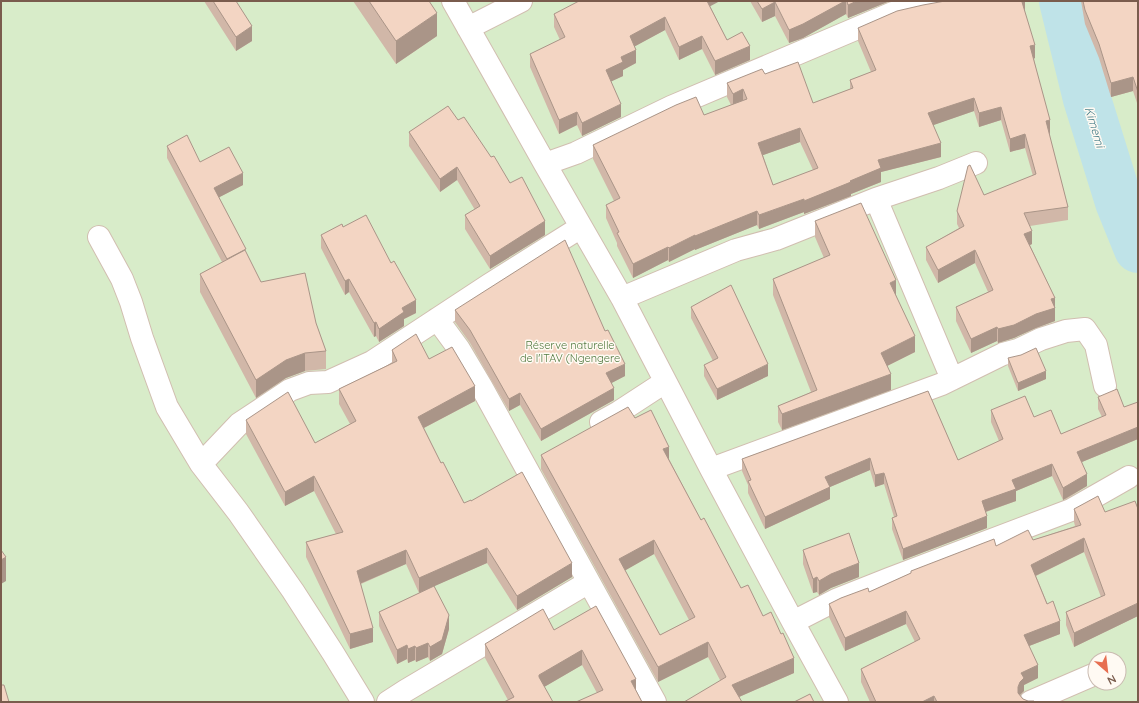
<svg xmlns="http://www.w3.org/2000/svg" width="1139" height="703" font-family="Quicksand,sans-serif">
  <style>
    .green { fill: #d8ecc9; fill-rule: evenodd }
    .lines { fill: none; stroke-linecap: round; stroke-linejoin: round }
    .river { stroke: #bfe3e8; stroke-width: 48 }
    .minor-casing { stroke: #d1beb0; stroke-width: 24 }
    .minor { stroke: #fff; stroke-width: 22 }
    .wall { fill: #d1b7a8; fill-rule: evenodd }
    .shaded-wall { fill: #aa9588 }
    .building { fill: #f3d5c3; stroke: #aa9588; fill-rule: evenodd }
    .labels { text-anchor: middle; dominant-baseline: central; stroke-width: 3; stroke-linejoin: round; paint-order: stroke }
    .park-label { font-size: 11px; fill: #537a41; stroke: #fffaf3 }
    .water-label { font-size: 12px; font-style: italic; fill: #437c86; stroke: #fffaf3 }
  </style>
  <rect width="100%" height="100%" fill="#fdf6ec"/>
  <path class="green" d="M1,1H1138V702H1ZM1095,659H1119V683H1095Z"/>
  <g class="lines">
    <path class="river" d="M1063,1L1087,99L1119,202L1138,249"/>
    <defs>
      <path id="minor" d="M453,1L545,164L622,298L711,469L793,622L837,702
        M468,28L521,1
        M545,164L576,153L671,107L893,13L920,6L950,1
        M876,199L952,379
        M99,237L122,279L131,302L142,338L167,407L201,464L238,512L293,591L333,653L363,702
        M622,298L736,250L776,239L876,199L939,178L976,163
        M437,319L459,349L481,386L655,702
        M601,422L619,412L665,382
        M201,464L239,424L290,390L309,383L328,382L372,362L489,285L581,227
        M711,469L942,384L1003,354L1018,350L1041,339L1066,331L1085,329L1096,345L1105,386
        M793,622L836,600L889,579L1071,510L1129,477
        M388,702L405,691L589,582
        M1030,702L1095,674"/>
    </defs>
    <use href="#minor" class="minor-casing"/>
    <use href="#minor" class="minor"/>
  </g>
  <path class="wall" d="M204,1H236L252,41L236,51Z
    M353,1H429L437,36L396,64Z
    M750,1H890L848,18L846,14L803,38L789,43L775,16L762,22Z
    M1081,1H1138V106L1133,91L1111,97L1099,58L1085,24Z
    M710,6L727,40L750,60L715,75L702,49L679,60L665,30L635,46L636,63L623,70V76L611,81L621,117L582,136L577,125L559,134L530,67V54L560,40L554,27V14Z
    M1025,12L1035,58L1034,59L1050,134H1049L1068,207V220L1030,226L1032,244L1030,245L1055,298V321L1036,328L1014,338L998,343L997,341L971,353L956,321V307L988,292L975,263L938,283L926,260V247L959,228L957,224V211L984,195L1033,176L1025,148L1010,152L1001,120L979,127L974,111L933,125L941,157L881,172V182L851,194V196L804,214V212L759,229L757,225L695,250V249L669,262L668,260L633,278L617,246V243L606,218V205L614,201L593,159V145L704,115L731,105L727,97V83L765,74L813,103L850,89V80L871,72L858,41V28ZM800,142L813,170L773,185L763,155Z
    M458,120L491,157L510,183L545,235L490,269L465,229V215L475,210L457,180L440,192L409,146V132Z
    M167,146L200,162L243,185L219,197L246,253L261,282L316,323L326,351V369L305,371L286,378L256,398L200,292V274L222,262L167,158Z
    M815,221L896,295L915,352L887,366L891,390L782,430L778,422V406L811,392L773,295V279L824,258L815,237Z
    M343,227L416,313L404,319V326L379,342L376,336L374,337L349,292L345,295L321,248V235Z
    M691,307L768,376L717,400L704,376V365L713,361L691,318Z
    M455,310L605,331L625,376L611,383L614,400L541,441L520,405L509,411L470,343L455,322Z
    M392,350L429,359L475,401L424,428L441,463L464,503L471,501L572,577L517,610L487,563L434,586L449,629L442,654L430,661L428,657L416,662L415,660L408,663L407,659L397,664L379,626V612L419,593L406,564L361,584L373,642L350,649L306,557V542L336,534L314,491L285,506L246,434V420L315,443L350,424L339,404V389L392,363Z
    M1008,358L1046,379L1018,391L1008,366Z
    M928,391L958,460L999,441L991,422V410L1034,417L1061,434L1102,417L1098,409V397L1124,407L1138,402V445V439L1082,462L1087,486L1066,499L1063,500L1052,476L1016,491V501L986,512L987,528L903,560L892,529V518L894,517L884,484L875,487L870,470L830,487V499L765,529L748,493V485L742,471V459Z
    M635,418L669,459L701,520L741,588L763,616L794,673L739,697L720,680L708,657L658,682L541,469V455ZM654,554L689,620L660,635L625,570Z
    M1074,509L1138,616L1074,647L1066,625V612L1101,597L1084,552L1036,576L1060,634L1029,646L1038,678L1024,685V691L1020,695L1023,699L1028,701L1034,702H870L861,682V669L915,642L906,624L845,651L829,617V604L869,592L911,573V571L996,546L1033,540L1075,526L1074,522Z
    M803,550L859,577L831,588L819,595L817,592L813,593L803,564Z
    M554,630L636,690L597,693L582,665L544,687L508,700L485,658V644Z"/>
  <path class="shaded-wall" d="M705,1H720L705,9Z
    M845,1H846V14L803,38L789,43V30Z
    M857,1H890L848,18V5Z
    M1025,1V15L1022,2Z
    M775,2V16L762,22V9Z
    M437,13V36L396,64V41Z
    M665,17V30L630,49V36Z
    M252,26V41L236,51V37Z
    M702,36V49L679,60V47Z
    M1035,45V58L1030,60V46Z
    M750,46V60L715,75V61Z
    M636,50V63L623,70V76L606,84V70L621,57Z
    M1133,77V91L1111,97V83Z
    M743,89V102L733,107V94Z
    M974,98V111L928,127V113Z
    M621,104V117L582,136V123Z
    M1001,107V120L979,127V113Z
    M577,112V125L559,134V120Z
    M1050,120V134L1046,135V121Z
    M800,128V142L758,157V143Z
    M1025,134V148L1010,152V139Z
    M941,143V157L881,172V182L851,194V196L804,214V201L878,160Z
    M457,167V180L440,192V179Z
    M243,173V185L214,200V188Z
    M804,199V212L759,229V215Z
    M757,211V225L695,250V236Z
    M545,221V235L490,269V256Z
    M1032,231V244L1024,248V234Z
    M695,235V249L669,262V248Z
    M668,247V260L633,278V264Z
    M975,250V263L938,283V270Z
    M349,279V292L345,295V281Z
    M896,280V296L890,283Z
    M1055,298V321L1036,328L1014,338L998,343V329L1051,299Z
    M416,300V313L404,319V326L379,342V329L402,308Z
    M376,322V336L374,337V323Z
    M997,327V341L971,353V339Z
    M915,336V352L881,369V353Z
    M305,353V371L286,378L256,398V380L286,360Z
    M625,364V376L606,386V373Z
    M768,364V376L717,400V389Z
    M1046,371V379L1018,391V383Z
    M891,374V390L782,430V414Z
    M475,386V401L418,431V417Z
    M614,388V400L541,441V429Z
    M520,393V405L509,411V399Z
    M1138,427V439L1077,464V452Z
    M669,447V462L663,449Z
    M870,458V470L830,487V499L765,529V517L825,477Z
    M1052,464V476L1016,491V501L982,513V501L1012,480Z
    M884,473V484L875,487V475Z
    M1087,474V486L1063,500V488Z
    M314,476V491L285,506V492Z
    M987,516V528L903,560V549Z
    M1084,538V552L1031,578V565Z
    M654,540V554L619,574V559Z
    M487,548V563L419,593V578Z
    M406,550V564L357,585V571Z
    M6,557V581L1,584V560Z
    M572,563V577L517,610V596Z
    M859,563V577L831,588L819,595V581L831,574Z
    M817,577V592L813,593V579Z
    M1138,603V616L1074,647V633Z
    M906,611V624L845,651V638Z
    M449,615V629L442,654L430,661V647Z
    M1060,621V634L1024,648V635Z
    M373,628V642L350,649V634Z
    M708,642V657L658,682V667Z
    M428,643V657L416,662V648Z
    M407,645V659L397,664V650Z
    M415,646V660L408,663V649Z
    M582,650V665L539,690V675Z
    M794,658V673L732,700V685Z
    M1038,665V678L1024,685V691L1020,695L1018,700V687L1021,673Z
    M636,679V693L631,681Z
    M934,696V702H922Z"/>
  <path class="building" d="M213,1H236L252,26L236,37Z
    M369,1H429L437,13L396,41Z
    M579,1H707L727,40L742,32L750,46L715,61L702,36L679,47L665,17L630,36L636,50L621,57L623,62L606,70L621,104L582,123L577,112L559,120L530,54L565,37L554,14Z
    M757,1H845L803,24L789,30L775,2L762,9Z
    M847,1H857L848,5Z
    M945,1H1025L1022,2L1035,45L1030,46L1050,120L1046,121L1068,207L1024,213L1032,231L1024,234L1055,298L1051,299L1055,308L1036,314L1014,325L998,329L997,327L971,339L956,307L993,290L975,250L938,270L926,247L964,226L957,211L968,166L970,165L984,195L1036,174L1025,134L1010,139L1001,107L979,113L974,98L928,113L941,143L878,160L881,168L850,181L851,182L804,201V199L759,215L757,211L695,236V235L669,248L668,247L633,264L617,233L619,232L606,205L620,198L593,145L676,105L696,97L704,115L747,99L743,89L733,94L727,83L762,69L765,74L798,62L813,103L853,88L850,80L876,70L858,28L897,11L923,5ZM800,128L818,168L773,185L758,143Z
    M1083,1H1138V92L1133,77L1111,83L1099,44L1085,10Z
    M448,106L458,120L464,117L491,157L494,156L510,183L522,177L545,221L490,256L465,215L480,206L457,167L440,179L409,132Z
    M187,135L200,162L229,147L243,173L214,188L246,249L227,259L167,146Z
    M861,203L896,280L890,283L915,336L881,353L891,374L782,414L778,406L817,390L773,279L830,255L815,221Z
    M366,215L391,263L394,261L416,300L402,308L404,312L379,329L376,322L374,323L349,279L345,281L321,235L342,224L343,227Z
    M565,240L605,331L608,330L625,364L606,373L614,388L541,429L520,393L509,399L470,330L455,310Z
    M245,250L261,282L305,273L316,323L326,351L305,353L286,360L256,380L200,274Z
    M731,285L768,364L717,389L704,365L718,358L691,307Z
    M416,334L429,359L452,347L475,386L418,417L441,463L443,462L464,503L471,500V501L522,472L572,563L517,596L487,548L419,578L406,550L357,571L373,628L350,634L306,542L343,532L314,476L285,492L246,420L288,392L315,443L356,421L339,389L397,361L392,350Z
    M1036,348L1046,371L1018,383L1008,358L1021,355Z
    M1117,389L1124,407L1138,402V427L1077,452L1087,474L1063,488L1052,464L1012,480L1016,489L982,501L987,516L903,549L892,518L897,516L884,473L875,475L870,458L825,477L830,487L765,517L748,481L751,480L742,459L928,391L958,460L1003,439L991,410L1025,396L1034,417L1051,410L1061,434L1106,415L1098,397Z
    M628,407L635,418L651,410L669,447L663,449L701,520L704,518L741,588L748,585L763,616L771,612L781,634L783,633L794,658L732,685L742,702H684L726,677L708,642L658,667L541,455ZM654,540L695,617L660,635L619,559Z
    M1098,496L1105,512L1135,501L1138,509V603L1074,633L1066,612L1105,595L1084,538L1031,565L1047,604L1053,601L1060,621L1024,635L1038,665L1021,673L1024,678L1020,682L1018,687V693L1023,699L1028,701H1034V702H937L934,696L922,702H876L861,669L920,639L906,611L845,638L829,604L841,598L868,588L869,592L911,573V571L994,539L996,546L1028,530L1033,540L1081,525L1074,509Z
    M849,533L859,563L831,574L819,581L817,577L813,579L803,550Z
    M1,550L6,557L1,560Z
    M434,586L449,615L442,640L430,647L428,643L416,648L415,646L408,649L407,645L397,650L379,612Z
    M596,606L636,679L631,681L642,702H576L603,690L582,650L539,675V677L553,702H504L514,697L485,644L543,609L554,630Z
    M1,685H4L9,702H1Z
    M810,694L814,702H794Z"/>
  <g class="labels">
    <g class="park-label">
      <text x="570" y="345">Réserve naturelle<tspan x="570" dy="13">de l'ITAV (Ngengere</tspan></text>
    </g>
    <g class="water-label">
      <text transform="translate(1095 127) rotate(73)">Kimemi</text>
    </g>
  </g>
  <rect width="1139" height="703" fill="none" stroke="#7a5c4d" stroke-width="4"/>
  <g transform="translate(1107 671) rotate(152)"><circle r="19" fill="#fffaf3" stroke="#cabbb1"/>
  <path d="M0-3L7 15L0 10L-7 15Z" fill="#e76f51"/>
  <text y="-6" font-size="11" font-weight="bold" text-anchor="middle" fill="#7a5c4d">N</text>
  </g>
</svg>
